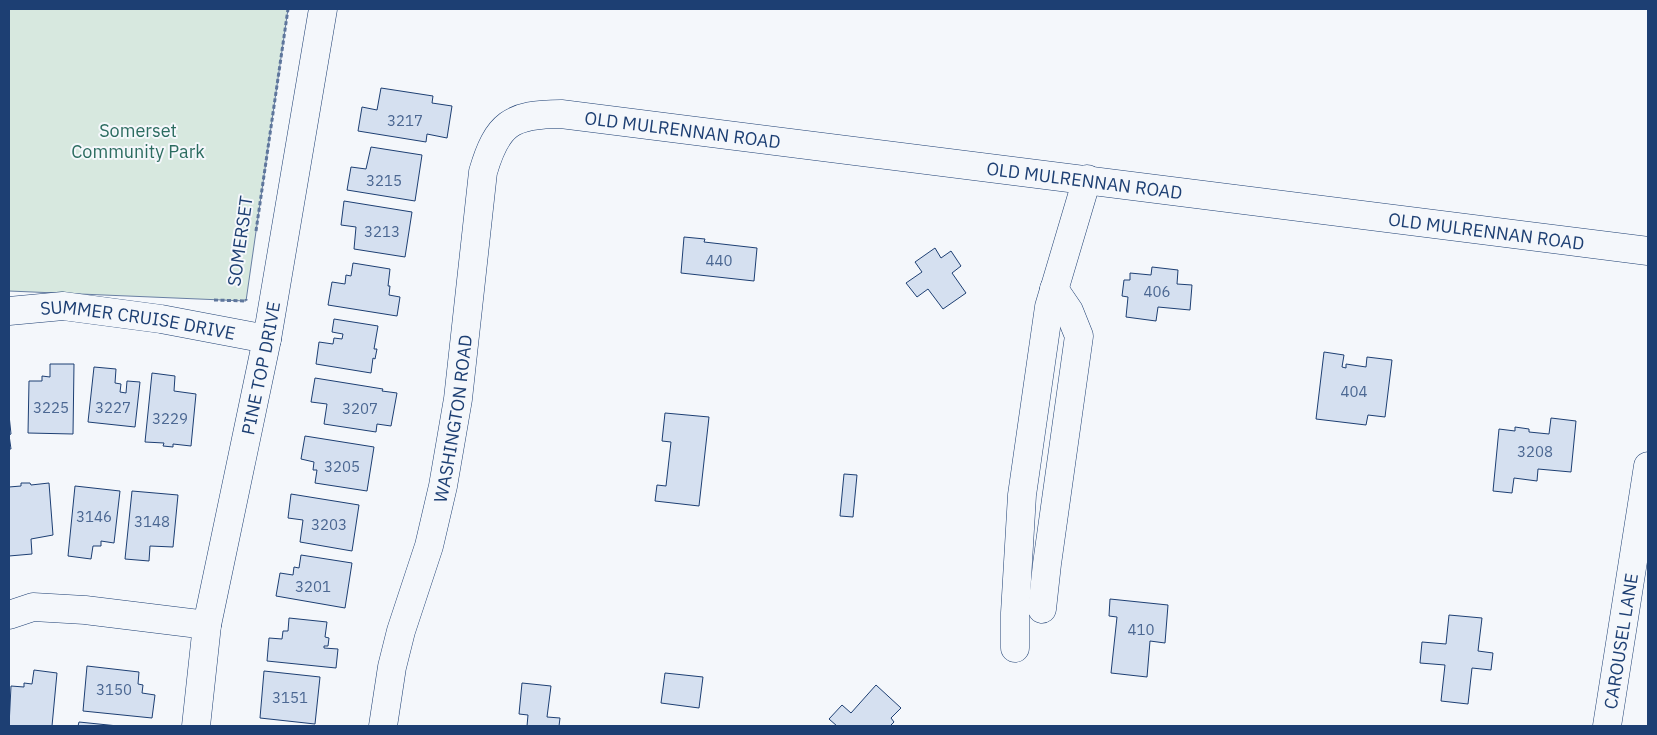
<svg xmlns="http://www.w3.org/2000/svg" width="1657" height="735" font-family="'IBM Plex Sans',sans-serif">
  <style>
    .green { fill: #d7e8df; stroke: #687fa3 }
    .building { fill: #d5e0f0; stroke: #1d3f73 }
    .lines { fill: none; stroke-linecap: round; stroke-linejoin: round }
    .minor-casing { stroke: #1d3f73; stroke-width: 29 }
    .path { stroke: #5e769c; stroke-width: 3; stroke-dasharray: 4 2.5; stroke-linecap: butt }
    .minor { stroke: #f4f7fb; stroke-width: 28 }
    .labels { text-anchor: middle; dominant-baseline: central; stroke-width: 4; stroke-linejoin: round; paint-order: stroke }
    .number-label { font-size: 15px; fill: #4b6792 }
    .street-label { font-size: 18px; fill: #1d3f73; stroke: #f4f7fb }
    .park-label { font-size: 18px; fill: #2c6c60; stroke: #f4f7fb }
  </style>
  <rect width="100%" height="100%" fill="#f4f7fb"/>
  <path class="green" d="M9,9H288L246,301L9,291Z"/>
  <path class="building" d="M381,88L433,96L432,103L452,106L447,138L427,134L426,142L358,131L362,107L377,110Z
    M371,147L422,155L415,201L347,190L351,167L366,169Z
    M344,201L412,212L405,257L354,249L356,227L341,225Z
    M684,237L705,239L704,242L757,248L754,281L681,273Z
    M935,248L941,258L951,251L961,266L952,273L966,293L943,309L928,289L917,297L906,283L922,272L915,262Z
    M353,263L390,269L388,286H390L389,295L400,297L397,316L328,305L332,282L345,284L346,275L351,276Z
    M1152,267L1178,270L1177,284L1192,285L1190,310L1158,307L1156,321L1126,317L1128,297L1122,296L1124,280H1130V273L1151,275Z
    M334,319L378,326L374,349H377L375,359L373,358L371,373L316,364L319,342L333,344L334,338L342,339L343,334L332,332Z
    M1324,352L1344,355L1342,367L1346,368V364L1366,367L1367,357L1392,360L1385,417L1368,415L1366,425L1316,419Z
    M50,364H74L73,434L28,433L29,381H42V376L50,377Z
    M94,367L116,369L115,383L121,384L120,392L126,393L127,381L140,382L135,427L88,422Z
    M152,373L175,376L174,391L196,394L191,446L173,444V447L163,446L164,443L145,442Z
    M315,378L383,389L382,391L397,393L391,426L377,424L376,432L324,424L327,404L311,402Z
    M665,413L709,417L699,506L655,501L657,485L666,486L671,442L662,441Z
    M9,415L11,434L9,435L11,449H9Z
    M1551,418L1576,421L1571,472L1538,469L1537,481L1514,478L1512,493L1493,491L1499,429L1515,431V427L1529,429V432L1549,434Z
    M305,436L374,447L367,491L315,483L317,470H313L314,462L301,459Z
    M844,474L857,475L853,517L840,516Z
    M21,483H30L31,485L49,483L53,535L31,539L32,554L9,556V487L21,486Z
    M75,486L120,491L114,543L101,541V546H93L91,559L68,556Z
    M132,491L178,495L173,547L150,546L149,561L125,559Z
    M291,494L359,505L352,551L300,542L303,520L288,518Z
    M301,555L352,563L345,608L276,596L280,573L293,575L294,567L299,568Z
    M1110,599L1168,605L1165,643L1150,641L1147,677L1111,673L1117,617L1109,616Z
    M1449,615L1482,618L1478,651L1493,653L1491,670L1472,668L1468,704L1441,701L1445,665L1420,663L1422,642L1446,644Z
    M289,618L327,622L325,637L329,638L328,646H324V648L338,649L336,668L267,661L269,638L282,639L283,631H288Z
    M87,666L139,672L138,684L143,685L142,693L155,695L152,718L83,711Z
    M34,670L57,673L52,726H9L11,686L24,687V683L32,684Z
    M264,671L320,677L315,724L260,718Z
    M665,673L703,677L699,708L661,703Z
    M522,683L551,686L547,717L560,718L559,726H527L528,715L519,714Z
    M876,685L901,708L891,718L894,722L890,726H837L829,719L842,705L851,713Z
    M79,722L118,726H78Z"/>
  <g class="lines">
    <defs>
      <g id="minor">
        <path id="s1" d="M9,311L63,306L161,319L267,339"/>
        <path d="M1042,609L1047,564L1079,336L1069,311L1054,289"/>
        <path d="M9,615L33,607L85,610L207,625"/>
        <path d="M1015,648V613L1022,495L1049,307L1087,179"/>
        <path id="s2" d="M196,726L207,625L267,339L323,9"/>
        <path id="s3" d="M383,726L392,667L401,631L429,546L443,486L458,399L483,172C497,124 511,114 561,114L1648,251"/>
        <path id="s4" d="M1607,726L1648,466"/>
      </g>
    </defs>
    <use href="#minor" class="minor-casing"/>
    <path class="path" d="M256,231L288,9
      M214,300L246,301V299"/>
    <use href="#minor" class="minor"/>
  </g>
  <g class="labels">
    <g class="number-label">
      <text x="405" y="120">3217</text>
      <text x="384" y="180">3215</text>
      <text x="382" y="231">3213</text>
      <text x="719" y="260">440</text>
      <text x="1157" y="291">406</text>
      <text x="1354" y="391">404</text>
      <text x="51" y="407">3225</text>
      <text x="113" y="407">3227</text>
      <text x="360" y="408">3207</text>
      <text x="170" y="418">3229</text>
      <text x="1535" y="451">3208</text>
      <text x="342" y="466">3205</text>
      <text x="94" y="516">3146</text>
      <text x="152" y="521">3148</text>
      <text x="329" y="524">3203</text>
      <text x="313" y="586">3201</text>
      <text x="1141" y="629">410</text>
      <text x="114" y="689">3150</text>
      <text x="290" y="697">3151</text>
    </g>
    <g class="street-label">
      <text stroke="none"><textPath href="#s3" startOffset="796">OLD MULRENNAN ROAD</textPath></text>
      <text stroke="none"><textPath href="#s3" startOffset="1201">OLD MULRENNAN ROAD</textPath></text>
      <text stroke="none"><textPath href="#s3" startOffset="1606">OLD MULRENNAN ROAD</textPath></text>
      <text transform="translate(240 241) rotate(-82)">SOMERSET</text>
      <text stroke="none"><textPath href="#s1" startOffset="130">SUMMER CRUISE DRIVE</textPath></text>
      <text stroke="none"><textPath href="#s2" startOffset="364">PINE TOP DRIVE</textPath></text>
      <text stroke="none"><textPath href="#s3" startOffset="316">WASHINGTON ROAD</textPath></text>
      <text stroke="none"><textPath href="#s4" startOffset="86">CAROUSEL LANE</textPath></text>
    </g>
    <g class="park-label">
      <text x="138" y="130">Somerset<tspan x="138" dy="21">Community Park</tspan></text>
    </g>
  </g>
  <rect width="1657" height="735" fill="none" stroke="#1d3f73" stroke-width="20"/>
</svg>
